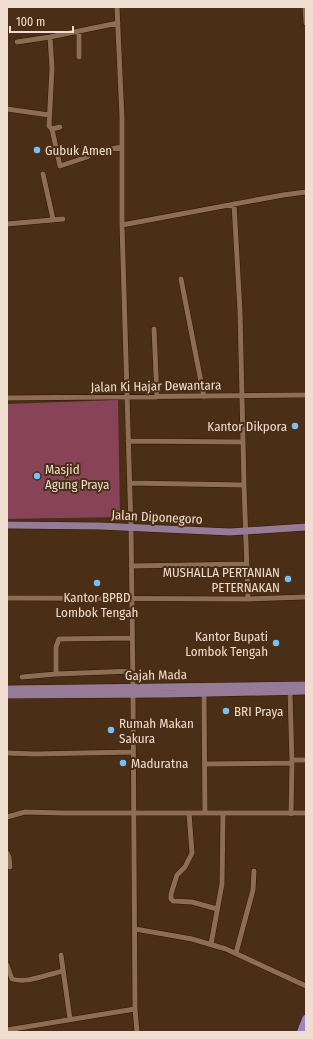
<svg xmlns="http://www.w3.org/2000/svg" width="313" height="1039" font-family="'Fira Sans Condensed',sans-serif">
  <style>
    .green { fill: #894359 }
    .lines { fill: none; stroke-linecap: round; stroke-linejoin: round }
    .minor-casing { stroke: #2f1600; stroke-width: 6 }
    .major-casing { stroke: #2f1600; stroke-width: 8 }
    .highway-casing { stroke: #2f1600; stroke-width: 9 }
    .minor { stroke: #8d6e54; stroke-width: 5 }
    .major { stroke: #967b96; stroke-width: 7 }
    .highway { stroke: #9c83c2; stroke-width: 8 }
    .poi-dot { fill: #76c0f7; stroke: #4a2e15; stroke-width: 1.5 }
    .labels { text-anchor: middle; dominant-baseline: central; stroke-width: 4; stroke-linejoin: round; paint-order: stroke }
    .poi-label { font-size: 13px; fill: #efddcf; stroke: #4a2e15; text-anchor: start }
    .street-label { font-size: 13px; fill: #efddcf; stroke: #4a2e15 }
  </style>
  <rect width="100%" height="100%" fill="#4a2e15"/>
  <path class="green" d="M118,400L120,517L7,519V404Z"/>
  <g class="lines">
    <defs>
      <path id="minor" d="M117,7L122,118V225L131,528L133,687
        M305,7L306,23
        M50,37L52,68L49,126L52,129L60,127
        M17,42L50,37L118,23
        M79,57V31
        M7,109L49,115
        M52,129L60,166L87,157L94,152L122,147
        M43,174L53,219
        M234,204L240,311L244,485L248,599L306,597
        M7,224L63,219
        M122,225L283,195L306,192
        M181,279L204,397
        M154,329L157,397
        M7,398L306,395
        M128,441L243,442
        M130,483L244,485
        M131,566L247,564
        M7,598L248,599
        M56,674V647L59,639L132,638
        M22,677L56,674L133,671
        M290,691L292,763L291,814
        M204,693L205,813
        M7,753L35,754L133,752
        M292,760H306
        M205,764L292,763
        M189,813L192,853L185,867L177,875L171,894V899L173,901L192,902L217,909
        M7,817L25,812L63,813H306
        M7,853L9,857L10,867
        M135,929L192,939L226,949L306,986
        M211,944L222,884L223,814
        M236,953L253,890L254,871
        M61,955L70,1019
        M7,965L12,979C27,984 48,974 63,971
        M135,1009L137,1032
        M7,1030L135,1009L133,693"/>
      <path id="major" d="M7,525L100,526L230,532L306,527
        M7,689L306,685
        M7,695L169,694L306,691"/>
      <path id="highway" d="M301,1032L306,1019"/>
    </defs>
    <use href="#minor" class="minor-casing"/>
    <use href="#major" class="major-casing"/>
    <use href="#highway" class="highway-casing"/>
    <use href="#minor" class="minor"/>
    <use href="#major" class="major"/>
    <use href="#highway" class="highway"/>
  </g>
  <g class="poi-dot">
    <circle cx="37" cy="150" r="4"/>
    <circle cx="295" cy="426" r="4"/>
    <circle cx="37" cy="476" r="4"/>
    <circle cx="288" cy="579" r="4"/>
    <circle cx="97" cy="583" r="4"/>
    <circle cx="276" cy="643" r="4"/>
    <circle cx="226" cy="711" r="4"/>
    <circle cx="111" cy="730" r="4"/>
    <circle cx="123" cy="763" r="4"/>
  </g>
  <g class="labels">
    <g class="poi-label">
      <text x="45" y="150">Gubuk Amen</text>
      <text x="287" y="426" text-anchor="end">Kantor Dikpora</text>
      <text x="45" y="469">Masjid<tspan x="45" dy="15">Agung Praya</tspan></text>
      <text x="280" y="572" text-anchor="end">MUSHALLA PERTANIAN<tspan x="280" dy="15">PETERNAKAN</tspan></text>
      <text x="97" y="597" text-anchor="middle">Kantor BPBD<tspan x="97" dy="15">Lombok Tengah</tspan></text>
      <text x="268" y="636" text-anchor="end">Kantor Bupati<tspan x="268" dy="15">Lombok Tengah</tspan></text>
      <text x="234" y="711">BRI Praya</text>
      <text x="119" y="723">Rumah Makan<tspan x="119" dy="15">Sakura</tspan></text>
      <text x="131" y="763">Maduratna</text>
    </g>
    <g class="street-label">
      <text transform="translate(156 386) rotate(-1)">Jalan Ki Hajar Dewantara</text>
      <text transform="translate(157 517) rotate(3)">Jalan Diponegoro</text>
      <text transform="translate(156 675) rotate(-1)">Gajah Mada</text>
    </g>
  </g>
  <rect width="313" height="1039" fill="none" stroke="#efddcf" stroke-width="16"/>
  <path d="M10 26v6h63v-6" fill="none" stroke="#efddcf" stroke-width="2"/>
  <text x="16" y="26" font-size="12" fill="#efddcf" stroke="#4a2e15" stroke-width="3" paint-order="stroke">100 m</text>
</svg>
